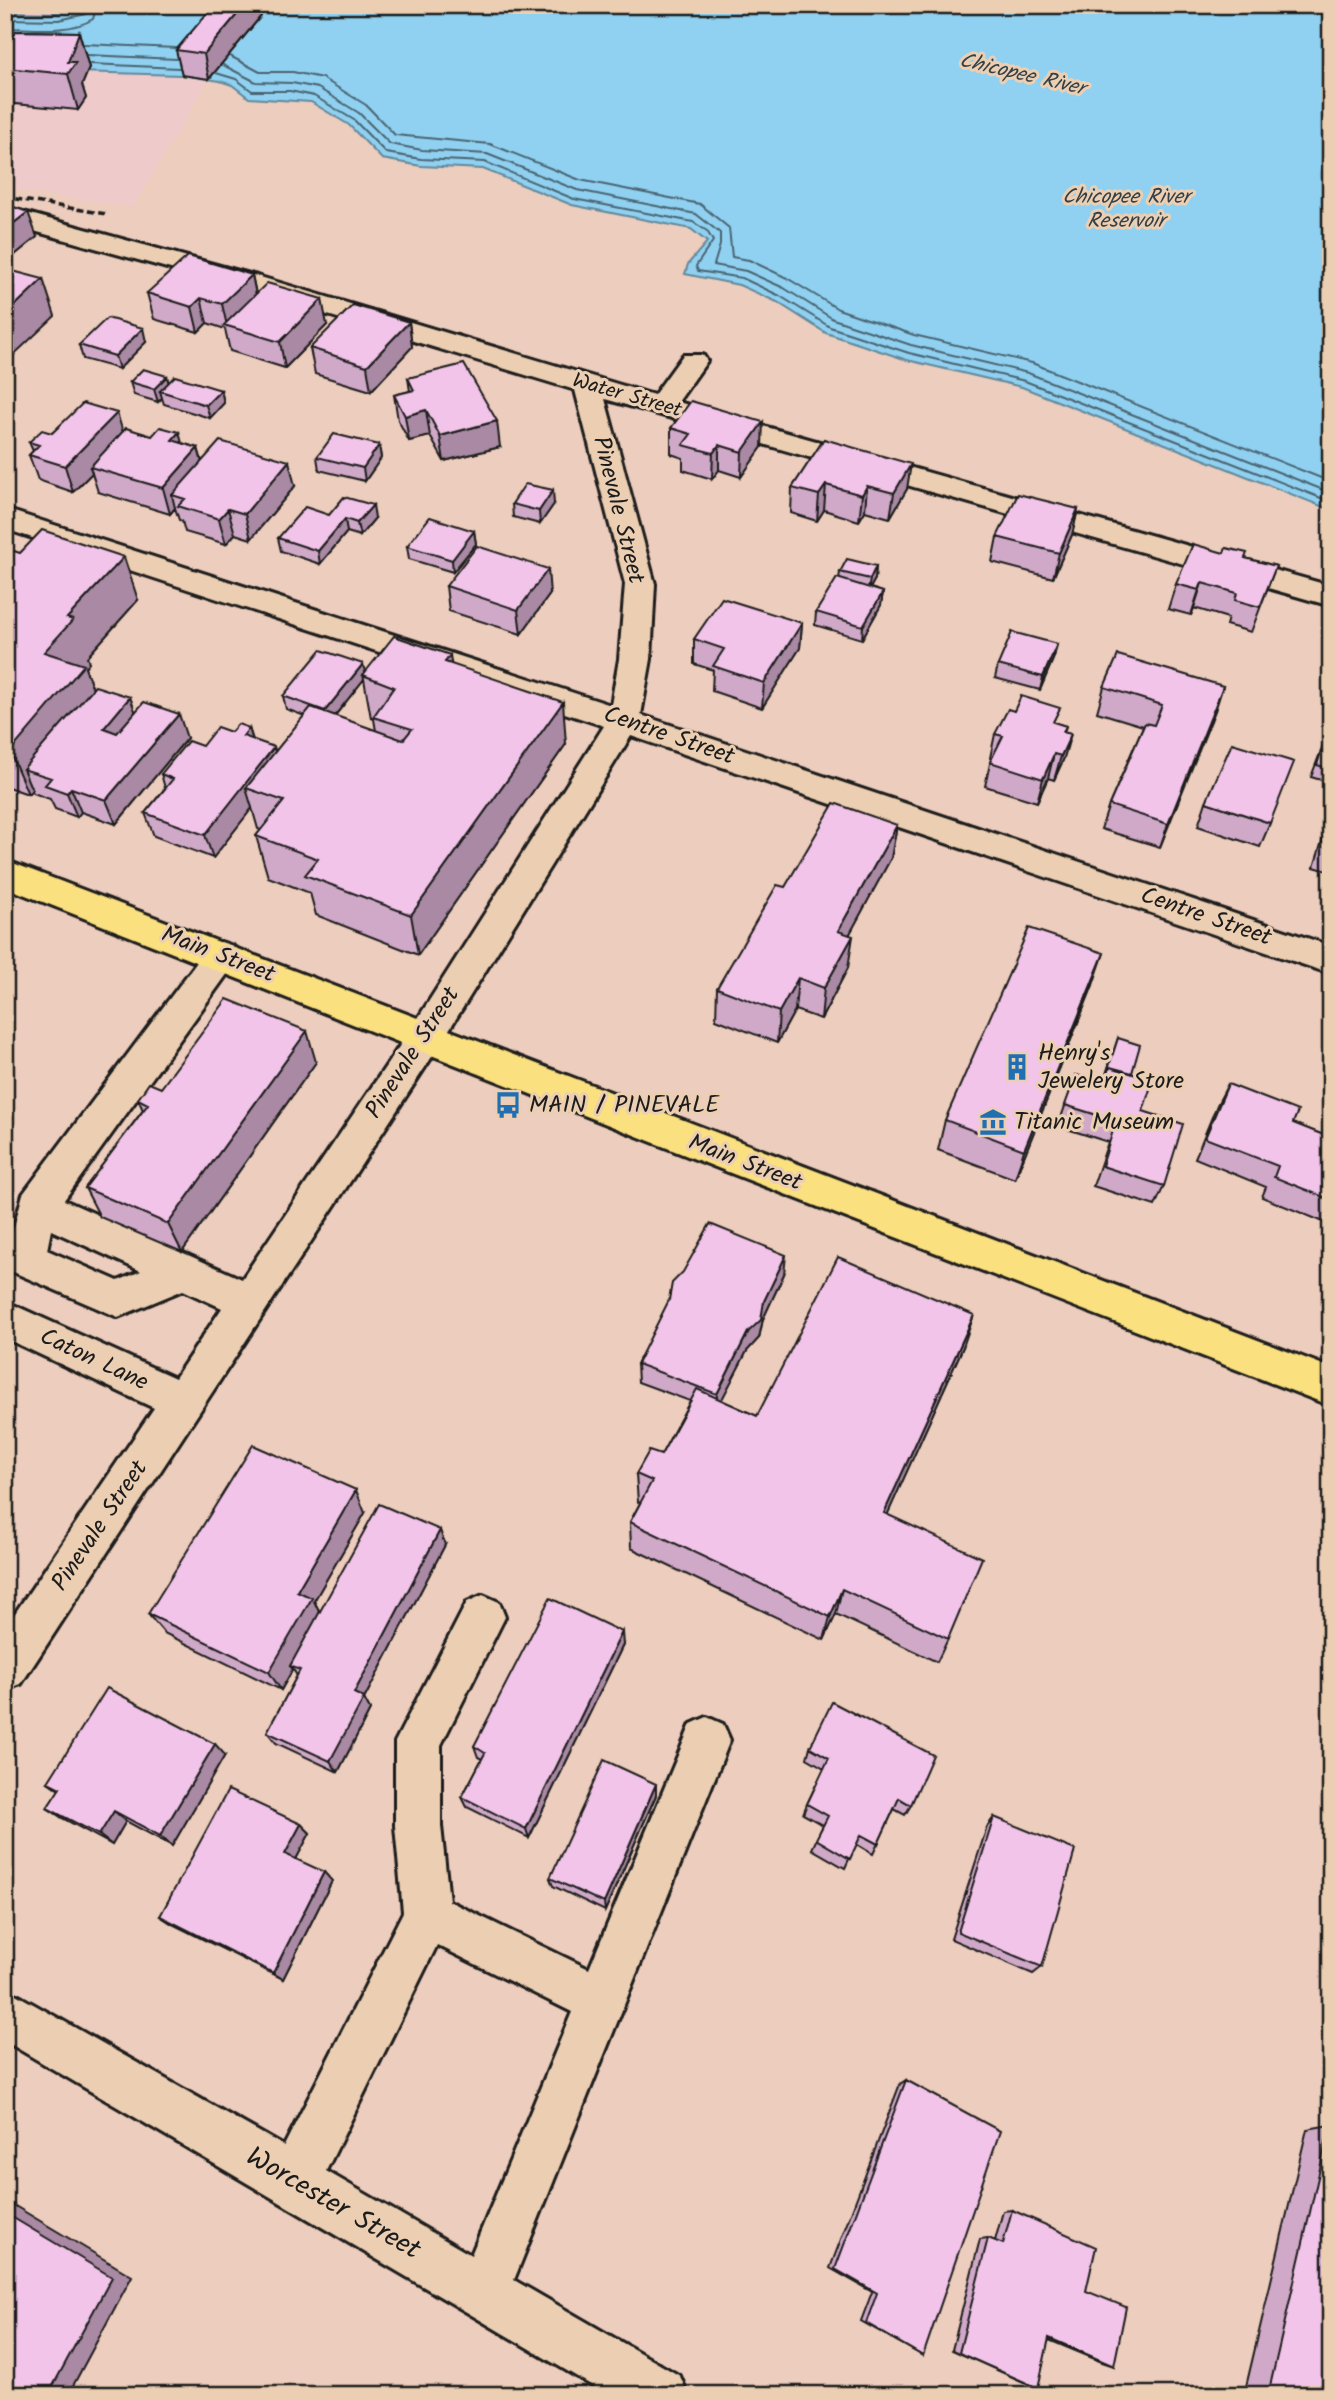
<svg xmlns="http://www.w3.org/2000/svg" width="1336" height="2400" font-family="Kalam,sans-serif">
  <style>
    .built { fill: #eecaca }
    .water { fill: #90d1f1; stroke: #62899c; stroke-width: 2 }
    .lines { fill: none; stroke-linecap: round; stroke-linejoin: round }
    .shore { stroke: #4a6471; stroke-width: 2 }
    .minor-casing { stroke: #1c1c1c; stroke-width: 6 }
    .major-casing { stroke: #1c1c1c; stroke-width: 6 }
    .minor { fill: #eccfb2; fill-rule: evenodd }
    .major { fill: #fbe080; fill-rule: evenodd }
    .rail { stroke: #1c1c1c; stroke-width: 3.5; stroke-dasharray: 7 3.5; stroke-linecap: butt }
    .wall { fill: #d0a9c8; stroke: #1c1c1c; stroke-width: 2; fill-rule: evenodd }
    .shaded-wall { fill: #a989a3; stroke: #1c1c1c; stroke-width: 2 }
    .building { fill: #f2c4e9; stroke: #1c1c1c; stroke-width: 2 }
    .labels { text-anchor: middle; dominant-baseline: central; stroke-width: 6; stroke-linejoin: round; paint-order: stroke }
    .far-water-label { font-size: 21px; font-style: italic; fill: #334047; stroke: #eccfb2 }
    .far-street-label { font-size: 21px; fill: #1c1c1c; stroke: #eccfb2 }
    .street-label { font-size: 24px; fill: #1c1c1c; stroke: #eccfb2 }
    .poi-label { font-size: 24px; fill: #1c1c1c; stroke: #eccfb2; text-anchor: start }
    .near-street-label { font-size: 28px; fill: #1c1c1c; stroke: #eccfb2 }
  </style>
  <rect width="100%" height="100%" fill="#edcdbd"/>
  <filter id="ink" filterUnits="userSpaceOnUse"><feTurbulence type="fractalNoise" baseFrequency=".0143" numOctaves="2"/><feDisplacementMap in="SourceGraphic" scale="14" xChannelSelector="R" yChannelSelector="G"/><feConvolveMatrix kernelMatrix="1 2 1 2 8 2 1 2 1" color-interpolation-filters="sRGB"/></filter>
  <g filter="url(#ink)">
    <path class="built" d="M5,5H263L261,16L209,79L133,207L5,188Z"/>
    <path class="water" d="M91,5H192L261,16L263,5H1331V510L1022,387L907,360L826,333L777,302L739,285L685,274L688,264L707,242L691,229L572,205L483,169L421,166L382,159L349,125L311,102L249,98L232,85L220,81L182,75L5,70V12L58,13Z"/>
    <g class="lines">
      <path class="shore" d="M5,19L59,20L86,14L89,5
        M5,28C32,28 69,34 93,19L97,5
        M84,44L176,48
        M87,55L177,59
        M230,56L260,72H293L322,78L366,105L395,135L490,144L580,180L700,204L729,228L732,257L749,260L787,278L838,309L914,335L1032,363L1331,482
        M90,64L179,68
        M223,65L256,82L292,83L318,88L359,113L390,144L422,150L487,154L577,190L696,214L720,233V245L714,265L746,271L784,288L833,319L911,345L1028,373L1331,493
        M216,73L236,79L252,91H290L314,96L354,120L386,153L421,159L485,162L574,199L693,222L707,231L713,241L696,266L698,271L742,278L780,296L830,327L909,353L1025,381L1331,502"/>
      <defs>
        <path id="minor" d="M5,207L257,276L654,395L683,355H703L707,361L678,402L1331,586V606L605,399L655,584L651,659L641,715L1331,946V974L631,736L439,1046L21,1684L5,1690V1628L154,1408L5,1338V1301L175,1378L222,1308L183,1290L118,1317L11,1271L5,1259L23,1194L209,946L221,942L233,946L239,956L233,966L64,1200L242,1279L413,1026L604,726L5,529V509L611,705L619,659L625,584L575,390L239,288L5,223ZM51,1230L141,1271L118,1281L47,1250Z
          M483,1595L499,1602L505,1617L441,1745V1826L449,1901L589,1969L691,1724L707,1717L723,1724L730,1740L514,2280L680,2376L688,2395H608L5,2041V1988L284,2146L403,1912L395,1826V1742L467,1602ZM437,1945L572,2012L471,2255L326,2171Z"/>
        <path id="major" d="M5,860L1331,1368V1406L728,1172L5,887Z"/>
      </defs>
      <use href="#minor" class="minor-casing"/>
      <use href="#major" class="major-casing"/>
      <use href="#minor" class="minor"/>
      <use href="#major" class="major"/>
      <path class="rail" d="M5,197L106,214"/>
    </g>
    <path class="wall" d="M261,16L209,79L182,75L176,50Z
      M5,31L79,32L89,68L82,85L86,98L78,110L5,103Z
      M5,204L37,237L11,258L5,256Z
      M252,275L256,294L327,325L285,368L230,351L225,329L207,323L198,332L154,319L147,293Z
      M409,322L412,347L371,391L315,374L310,348Z
      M146,342L119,369L83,359L79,345Z
      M167,376L168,382L221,390L224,403L210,418L164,404L162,398L158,402L134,395L130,382Z
      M408,378L500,447L444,461L430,436L409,441L398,420L394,395L410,391Z
      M671,428L762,447L741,477L719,470L712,479L683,470V458L671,454Z
      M123,431L182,443L198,448L202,461L295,486L251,539L235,534L226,544L185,532L182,521L179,520L175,508L170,514L98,492L92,473L73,492L38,480L29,455L33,451L29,442L52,433Z
      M824,439L907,489L890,518L865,511L859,521L824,510L817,521L791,513L792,488Z
      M379,445L381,458L365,481L319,470L317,457Z
      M512,504H554L540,524L513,517Z
      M1078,509L1072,535L1053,578L992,562L997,537Z
      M329,515L375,518L360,536L347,532L320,564L281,551L278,538Z
      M474,531L476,544L453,572L409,559L407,546Z
      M5,548L138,600L87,657L89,663L85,668L93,689L130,697L135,712L187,738L116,824L81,812L77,817L55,809L50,799L33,793L32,790L28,794L5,786Z
      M1245,558L1276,566L1251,632L1226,625L1228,618L1194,608L1191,615L1168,609L1176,584Z
      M876,566L875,579L870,588L883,592L881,605L862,639L815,625L816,612L839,579L840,572Z
      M446,586L550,594L521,634L449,611Z
      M802,623L800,648L762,708L712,691L713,670L694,664V639Z
      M1057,644L1054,657L1040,690L995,678L998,665Z
      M451,664L566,744L418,955L316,915L310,893L268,877L256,836L261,830L258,829L252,808L213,858L154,836L145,813L165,788L161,774L202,746L231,732L249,728L253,740L274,747L275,752L305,716L286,709L283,696L365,672ZM364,679L371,718L374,719L376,731L335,716Z
      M1223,686L1160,847L1101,829L1109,805L1143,726L1097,712L1104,687Z
      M1056,723L1066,726L1064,732V758L1054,780L1048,778L1037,802L985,786L991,759L990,758L995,734Z
      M1325,740L1331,742V783L1311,777Z
      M1206,802L1270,823L1260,847L1198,826Z
      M1331,812V872L1314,867Z
      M897,825L891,858L849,935L848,968L821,1019L795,1010L777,1043L716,1019L717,988L785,887Z
      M1093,985L1015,1179L938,1150L945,1120Z
      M1118,1038L1132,1073L1164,1186L1155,1206L1093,1186L1108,1142L1058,1126L1076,1075L1103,1083Z
      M316,1062L182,1252L100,1217L85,1188L143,1110L138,1099L161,1088Z
      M1228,1084L1293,1123L1331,1138V1225L1262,1197L1266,1187L1195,1158L1217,1105Z
      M784,1274L763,1319L759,1338L747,1351L721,1400L757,1416L963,1347L887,1515L948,1639L937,1662L836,1614L824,1640L631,1548L630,1522L640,1503L638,1502L636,1474L661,1455L690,1401L638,1382L637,1364Z
      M365,1513L314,1601L320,1612L445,1545L364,1699L370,1710L338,1772L276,1743L267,1732L297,1676L293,1669L281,1690L164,1633L148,1614Z
      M623,1645L529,1838L467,1807L462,1797L482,1759L478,1757L474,1746Z
      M810,1747L911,1805L905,1815L894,1809L873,1854L856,1844L845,1868L812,1849L823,1825L803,1814L807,1804L824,1768L807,1758Z
      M225,1755L172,1846L126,1821L112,1845L62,1818L47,1808L59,1790L48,1782Z
      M656,1795L605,1911L553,1886L550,1878Z
      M994,1817L1042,1967L1033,1974L951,1939L987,1827Z
      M301,1824L310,1833L296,1859L332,1881L283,1979L172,1924L160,1916Z
      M906,2080L923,2356L861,2321L872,2292L830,2268L900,2084Z
      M1330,2125L1331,2395H1244L1307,2129Z
      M1012,2210L1086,2291L1114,2366L1102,2362L1049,2340L1028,2384L952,2350L980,2239L988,2238L995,2241L1003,2211Z"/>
    <path class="shaded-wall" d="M245,5H259L261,16L209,79L204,54Z
      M79,32L89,68L82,85L86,98L78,110L68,74V62Z
      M28,212L37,237L11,258L5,241V230Z
      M252,275L257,300L227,326L222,304Z
      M43,279L55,316L5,363V315Z
      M201,298L207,323L198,332L192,307Z
      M322,299L327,325L285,368L280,342Z
      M409,322L412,347L371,391L367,366Z
      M143,328L146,342L119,369L115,356Z
      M167,376L170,389L160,391L162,398L158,402L154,389Z
      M221,390L224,403L210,418L206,405Z
      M426,410L430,436L409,441L405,416Z
      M117,413L125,439L90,467L92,473L73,492L65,466Z
      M497,421L500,447L444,461L440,436Z
      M763,422L762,447L741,477L742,452Z
      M179,432L186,458L172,440Z
      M379,445L381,458L365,481L363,468Z
      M719,445V470L712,479L713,453Z
      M198,448L205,474L172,495L175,508L170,514L163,488Z
      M289,461L295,486L251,539L245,514Z
      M911,464L907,489L890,518L894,493Z
      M826,485L824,510L817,521L819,495Z
      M867,486L865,511L859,521L862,495Z
      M553,490L554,504L540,524L539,511Z
      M373,505L375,518L360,536L357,523Z
      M228,509L235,534L226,544L219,519Z
      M1078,509L1072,535L1053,578L1059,553Z
      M345,519L347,532L320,564L318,551Z
      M474,531L476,544L453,572L452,560Z
      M124,557L138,600L87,657L89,663L85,668L100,708L23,769L32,790L28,794L10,752L44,652L67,618Z
      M876,566L875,579L868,592L870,579Z
      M548,569L550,594L521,634L518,610Z
      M1202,583L1194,608L1191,615L1199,590Z
      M883,592L881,605L862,639L863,626Z
      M802,623L800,648L762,708L764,683Z
      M1057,644L1054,657L1040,690L1043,677Z
      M450,655L456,698L445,662Z
      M363,664L366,676L363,675L364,679L328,724L325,711Z
      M1223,686L1215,711L1160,847L1168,824Z
      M130,697L139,722L113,752L104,728Z
      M563,702L566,744L418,955L411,915Z
      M179,714L187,738L116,824L106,800Z
      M249,728L256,752L243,736Z
      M1071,734L1064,758L1054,780L1061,756Z
      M274,747L280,771L246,788L252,808L213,858L205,835Z
      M1054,754L1048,778L1037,802L1043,779Z
      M71,788L81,812L77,817L67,793Z
      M897,825L891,858L834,963L838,931Z
      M853,936L848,968L821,1019L824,988Z
      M1104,953L1093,985L1015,1179L1024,1150Z
      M798,978L795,1010L777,1043L779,1012Z
      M307,1031L316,1062L182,1252L168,1224Z
      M786,1255L784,1274L763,1319L759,1338L747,1351L716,1411L717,1394L764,1301Z
      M974,1315L963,1347L876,1540L884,1513Z
      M356,1490L365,1513L314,1601L322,1618L290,1666L293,1669L281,1690L269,1672L297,1591Z
      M440,1530L445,1545L364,1699L370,1710L338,1772L330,1761L354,1693Z
      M842,1589L836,1614L824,1640L830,1617Z
      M622,1632L623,1645L529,1838L526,1829Z
      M215,1744L225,1755L172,1846L160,1836Z
      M656,1784V1795L605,1911L604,1903Z
      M114,1811L126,1821L112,1845L99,1835Z
      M301,1824L310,1833L294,1863L285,1854Z
      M324,1872L332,1881L283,1979L273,1973Z
      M5,2200L132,2276L68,2395H48L5,2213Z"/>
    <path class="building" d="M214,5H245L204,54L176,50Z
      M5,31L79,32L68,62H76L68,74L5,68Z
      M5,204L28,212L5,230Z
      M188,256L252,275L222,304L201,298L192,307L147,293Z
      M5,269L43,279L5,315Z
      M267,283L322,299L280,342L224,325Z
      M353,305L409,322L367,366L310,348Z
      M107,318L143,328L115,356L79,345Z
      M464,364L497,421L440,436L426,410L405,416L394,395L414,390L408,378Z
      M143,369L167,376L154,389L130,382Z
      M175,376L221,390L206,405L160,391Z
      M691,401L763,422L742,452L719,445L713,453L683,445L691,434L671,428Z
      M83,403L117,413L65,466L29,455L39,445L29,442L42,430L52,433Z
      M160,427L179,432L172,440L198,448L163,488L90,467L126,428L152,436Z
      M334,434L379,445L363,468L317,457Z
      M824,439L911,464L894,493L867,486L862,495L826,485L819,495L792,488Z
      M220,441L289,461L245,514L228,509L219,519L178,506L185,499L172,495Z
      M525,484L553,490L539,511L512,504Z
      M1018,494L1078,509L1059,553L997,537Z
      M344,497L373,505L357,523L345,519L318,551L278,538L305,507L329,515Z
      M430,517L474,531L452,560L407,546Z
      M42,530L124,557L67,618L73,620L44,652L84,665L10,752L5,751V548L20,553Z
      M1193,544L1224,553L1226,548L1247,553L1245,558L1276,566L1260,607L1235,600L1237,593L1202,583L1199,590L1176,584Z
      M477,546L548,569L518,610L446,586Z
      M847,559L876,566L870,579L840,572Z
      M837,578L883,592L863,626L816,612Z
      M722,598L802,623L764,683L713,666L724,649L694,639Z
      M1012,632L1057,644L1043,677L998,665Z
      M394,636L450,655L445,662L563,702L411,915L305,875L318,859L256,836L284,801L246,788L311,707L403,740L412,729L373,717L394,687L363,675Z
      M321,650L363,664L325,711L283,696Z
      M1118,655L1223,686L1168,824L1109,805L1145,723L1154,725L1162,705L1104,687Z
      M95,686L130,697L104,728L117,733L144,702L179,714L106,800L71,788L67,793L45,785L51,778L23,769Z
      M1021,696L1060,708L1053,722L1066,726L1063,732L1071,734L1061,756L1054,754L1043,779L990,762L1003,736L995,734L1008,709L1014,711Z
      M238,724L249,728L243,736L274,747L205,835L145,813L173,779L161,774L188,741L202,746L217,727L231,732Z
      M1325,740L1331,742V769L1317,765Z
      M1232,743L1294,762L1270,823L1206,802Z
      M834,803L897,825L838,931L853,936L824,988L798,978L779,1012L717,988L777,885L785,887Z
      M1331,825V845L1325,843Z
      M1029,928L1104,953L1024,1150L945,1120Z
      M227,999L307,1031L168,1224L85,1188L148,1104L138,1099L149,1083L161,1088Z
      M1118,1038L1140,1045L1132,1073L1110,1067L1108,1073L1107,1072Z
      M1110,1067L1153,1080L1143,1111L1183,1124L1164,1186L1102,1166L1116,1121L1065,1105L1076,1075L1104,1084Z
      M1228,1084L1298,1111L1293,1123L1331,1138V1200L1274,1177L1278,1166L1205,1138Z
      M710,1224L786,1255L764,1301L761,1320L748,1332L717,1394L637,1364L669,1300L672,1283L683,1272Z
      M838,1257L974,1315L884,1513L982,1558L948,1639L842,1589L830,1617L630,1522L652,1481L636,1474L649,1451L661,1455L697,1389L757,1416Z
      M253,1445L356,1490L297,1591L312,1598L269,1672L148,1614Z
      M379,1504L440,1530L354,1693L364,1698L330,1761L267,1732L300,1670L290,1666Z
      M550,1598L622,1632L526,1829L462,1797L485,1753L474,1746Z
      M107,1688L215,1744L160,1836L114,1811L99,1835L47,1808L60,1788L48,1782Z
      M832,1702L933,1755L911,1805L899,1798L878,1844L861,1835L850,1859L816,1839L828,1816L807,1804L829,1758L810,1747Z
      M604,1760L656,1784L604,1903L550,1878Z
      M228,1790L301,1824L285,1854L324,1872L273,1973L160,1916Z
      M994,1817L1075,1850L1042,1967L958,1932Z
      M906,2080L1000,2131L923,2356L866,2323L877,2293L835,2269Z
      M1330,2125L1331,2395H1268Z
      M1012,2210L1096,2247L1086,2291L1126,2307L1114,2366L1049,2338L1038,2388L959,2353L988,2238L1003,2244Z
      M5,2213L112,2277L48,2395H5Z"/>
  </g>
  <defs>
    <symbol id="building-bare" viewBox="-9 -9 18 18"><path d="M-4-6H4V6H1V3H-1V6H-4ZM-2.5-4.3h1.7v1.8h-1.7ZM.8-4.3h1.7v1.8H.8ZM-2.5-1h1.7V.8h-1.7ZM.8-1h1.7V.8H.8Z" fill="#1f6fb2" stroke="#eccfb2" stroke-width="2.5" paint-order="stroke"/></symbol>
    <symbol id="bus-bare" viewBox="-9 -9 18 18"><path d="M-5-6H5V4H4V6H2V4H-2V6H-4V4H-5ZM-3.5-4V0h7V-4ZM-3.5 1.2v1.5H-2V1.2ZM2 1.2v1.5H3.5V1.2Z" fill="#1f6fb2" stroke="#eccfb2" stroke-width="2.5" paint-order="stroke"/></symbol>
    <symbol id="museum-bare" viewBox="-9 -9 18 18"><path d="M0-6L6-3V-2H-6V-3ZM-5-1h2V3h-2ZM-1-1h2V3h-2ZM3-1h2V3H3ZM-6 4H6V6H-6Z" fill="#1f6fb2" stroke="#eccfb2" stroke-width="2.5" paint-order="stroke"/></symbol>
  </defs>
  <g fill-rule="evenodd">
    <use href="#building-bare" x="998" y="1048" width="38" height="38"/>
    <use href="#bus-bare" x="489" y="1086" width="38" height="38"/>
    <use href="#museum-bare" x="974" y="1103" width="38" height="38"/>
  </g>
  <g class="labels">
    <g class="far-water-label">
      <text transform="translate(1022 75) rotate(13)">Chicopee River</text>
      <text x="1126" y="197">Chicopee River<tspan x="1126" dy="24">Reservoir</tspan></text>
    </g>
    <g class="far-street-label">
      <text transform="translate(627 396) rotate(16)">Water Street</text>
    </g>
    <g class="street-label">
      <text transform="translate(618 510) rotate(76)">Pinevale Street</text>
      <text transform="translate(669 736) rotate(19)">Centre Street</text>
      <text transform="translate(1206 917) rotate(19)">Centre Street</text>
      <text transform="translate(218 955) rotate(21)">Main Street</text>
      <text transform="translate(413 1053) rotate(-57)">Pinevale Street</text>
      <text transform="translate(745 1163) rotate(21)">Main Street</text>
      <text transform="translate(94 1360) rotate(25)">Caton Lane</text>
      <text transform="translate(100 1526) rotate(-56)">Pinevale Street</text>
    </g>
    <g class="poi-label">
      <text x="1038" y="1053">Henry's<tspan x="1038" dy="28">Jewelery Store</tspan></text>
      <text x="529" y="1105">MAIN / PINEVALE</text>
      <text x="1014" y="1122">Titanic Museum</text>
    </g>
    <g class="near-street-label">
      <text transform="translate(333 2204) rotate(30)">Worcester Street</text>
    </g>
  </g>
  <rect width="1336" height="2400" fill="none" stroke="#eccfb2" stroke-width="28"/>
  <rect x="14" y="14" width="1308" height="2372" fill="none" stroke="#1c1c1c" stroke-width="2.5" filter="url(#ink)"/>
</svg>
